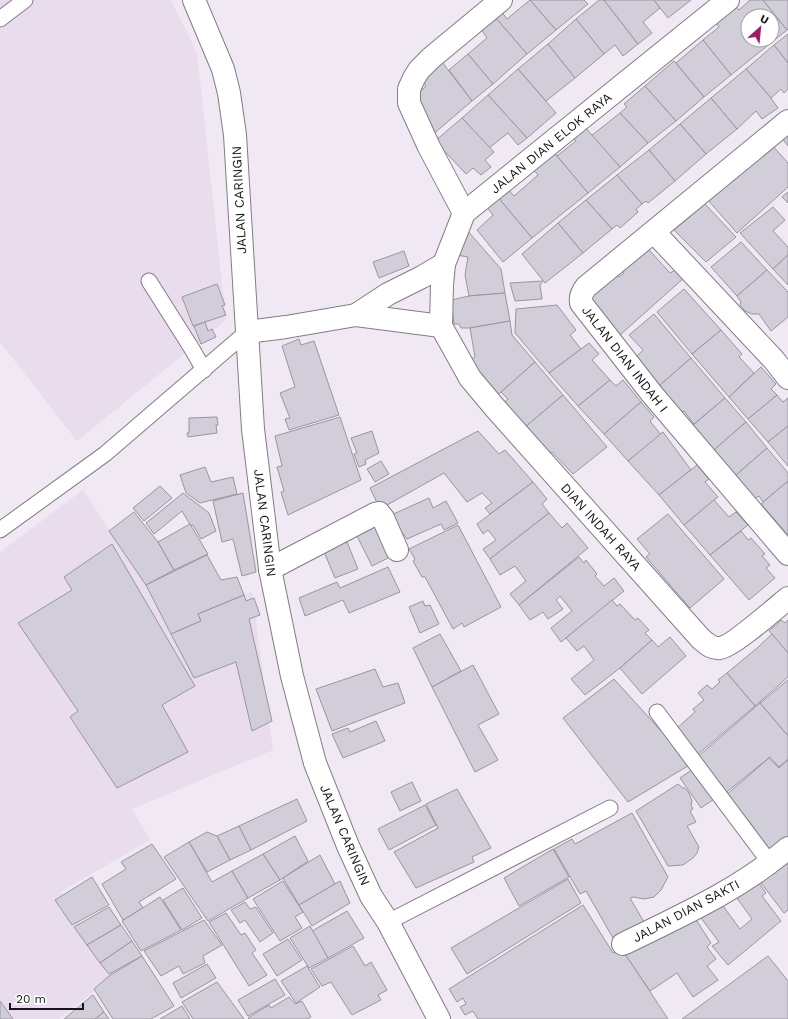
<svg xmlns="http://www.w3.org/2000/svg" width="788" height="1019" font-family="'Work Sans',sans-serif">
<rect width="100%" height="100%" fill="#f0e9f3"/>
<g fill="#e8dced">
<polygon points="0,0 171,0 197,53 226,320 77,441 0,342"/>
<polygon points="83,490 177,633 252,591 273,750 132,809 150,840 61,892 114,976 59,1019 0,1019 0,552"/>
</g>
<g fill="#d1ceda" stroke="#9995a0" fill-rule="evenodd">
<polygon points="530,0 584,0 588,4 556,30"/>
<polygon points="530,0 556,30 527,54 495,17 501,11 507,19"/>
<polygon points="599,0 604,0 638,44 623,56 615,45 604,54 576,19"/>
<polygon points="604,0 654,0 660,8 643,22 652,33 638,44"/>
<polygon points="654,0 691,0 668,18"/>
<path d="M750,0H763L787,30L731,75L703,40L719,27L712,17L731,2L739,10ZM748,16H772V40H748Z"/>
<polygon points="763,0 788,0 788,29 787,30"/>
<polygon points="495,17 527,54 493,84 468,54 487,38 481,29"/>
<polygon points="576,19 604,54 575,78 548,44"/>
<polygon points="788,34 788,63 774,45"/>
<polygon points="703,40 731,75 704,97 676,63"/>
<polygon points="548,44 575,78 546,101 518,69"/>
<polygon points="774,45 788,63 788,89 784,93 781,89 771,98 746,69"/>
<polygon points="468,54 493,84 472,101 449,70"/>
<polygon points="674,61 704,97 676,121 645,86"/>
<polygon points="442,62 472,101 431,136 413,99 426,86 419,77"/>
<polygon points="518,69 556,113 527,138 488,95"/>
<polygon points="746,69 771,98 778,108 762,119 756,111 737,129 711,98"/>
<polygon points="645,86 676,121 648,143 620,113 627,107 624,104"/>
<polygon points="488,95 527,138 518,145 508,133 489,148 462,118"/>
<polygon points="711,98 737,129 706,154 680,124"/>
<polygon points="620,113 648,143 620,167 591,136"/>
<polygon points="462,118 494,152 485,160 491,167 481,175 473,168 466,174 435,141"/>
<polygon points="680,124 706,154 675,181 649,150"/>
<polygon points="584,126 620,167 588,193 557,156 576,141 572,136"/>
<polygon points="788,131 788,146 781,137"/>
<polygon points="770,143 788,163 788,187 737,233 707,199"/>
<polygon points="552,150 588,193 532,238 497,196 507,188 514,196 538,175 532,168"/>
<polygon points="649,150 675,181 648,203 646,201 642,204 617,175"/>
<polygon points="617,175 642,204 636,209 638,212 620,228 617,225 612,229 586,200"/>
<polygon points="788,192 788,203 782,197"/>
<polygon points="497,196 532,238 503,262 477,230 493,215 485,205"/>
<polygon points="586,200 612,229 583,253 558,223"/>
<polygon points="705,204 736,237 706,262 674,230"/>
<polygon points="773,207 785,220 773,231 788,247 788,255 773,269 740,233"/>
<polygon points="558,223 583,253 545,283 522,254"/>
<polygon points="466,229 501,269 505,293 469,296 465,275 468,257 457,255"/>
<polygon points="741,242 767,270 737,296 711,267"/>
<polygon points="649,250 670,273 677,269 685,277 620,335 585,295 615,271 619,277 624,273 622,270"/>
<polygon points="404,251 409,266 379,278 373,262"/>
<polygon points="788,255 788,285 773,269"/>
<polygon points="767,270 788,292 788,317 771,331 759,314 752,314 745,311 740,305 741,302 737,296"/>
<polygon points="543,281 540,285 542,299 515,301 510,283"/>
<polygon points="217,284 225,305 222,306 226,315 193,326 182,297"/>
<polygon points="684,289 721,330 692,354 657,312"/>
<polygon points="505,293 510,321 470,328 461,328 459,324 454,324 451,300 469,296"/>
<polygon points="557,305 576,330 570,335 581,349 549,373 515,333 516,309"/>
<polygon points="654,314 691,358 652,392 635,358 643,350 629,335"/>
<polygon points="510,321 512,335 535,362 494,398 465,364 475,357 470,328"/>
<polygon points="205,322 208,331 212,329 216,337 201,344 194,326"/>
<polygon points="721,330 742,354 739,357 754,373 729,397 692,354"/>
<polygon points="299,339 301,345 314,341 339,415 289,430 285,419 290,418 280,393 295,387 282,346"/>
<polygon points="589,343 599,354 592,360 610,380 578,406 549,373"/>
<polygon points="691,358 725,398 694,424 684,411 681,413 652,392"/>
<polygon points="535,362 563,395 524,428 516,421 520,419 503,403 508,399 501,392"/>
<polygon points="761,367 776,384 771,389 777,395 748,419 729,397"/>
<polygon points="610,380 616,386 623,380 641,402 604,434 578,406"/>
<polygon points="563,395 607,447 573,474 552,452 549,453 524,428"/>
<polygon points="777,395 783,402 788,398 788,426 768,442 748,419"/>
<polygon points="725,398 746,422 714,450 692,426"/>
<polygon points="641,402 654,417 650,421 661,435 628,461 604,434"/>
<polygon points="217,417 218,425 216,425 217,433 188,437 187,433 189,433 189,418"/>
<polygon points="340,417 361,480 288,515 281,492 284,491 277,467 282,466 275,436"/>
<polygon points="746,422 767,448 736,475 735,474 728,479 707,456"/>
<polygon points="788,426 788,466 768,442"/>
<polygon points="372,431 379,453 365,460 366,464 359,467 354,454 357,453 351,438"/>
<polygon points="478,431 499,454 505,450 533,482 490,514 485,508 492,503 482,493 467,502 444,473 380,509 370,488"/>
<polygon points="663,432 691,470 659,495 628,461"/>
<polygon points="767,448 788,473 788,481 763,502 759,496 755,498 736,475"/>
<polygon points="381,461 389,474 375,482 367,469"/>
<polygon points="697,465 709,479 705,482 718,497 684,525 659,495"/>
<polygon points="205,467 211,482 233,477 237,494 200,503 186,493 180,475"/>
<polygon points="788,481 788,535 761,504"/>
<polygon points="533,482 547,499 542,504 549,513 490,559 483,549 496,540 488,530 483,534 477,524"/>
<polygon points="160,486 172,498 144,521 133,508"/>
<polygon points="183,493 209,513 216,531 201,539 193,525 191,526 182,511 154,534 146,523"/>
<polygon points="243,493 256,572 242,576 233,539 222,542 213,501"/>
<polygon points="429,498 433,508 446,501 458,523 444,530 441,524 407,539 401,531 397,533 389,516"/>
<polygon points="714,500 729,517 736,512 748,525 710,555 684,525"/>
<polygon points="134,512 158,542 174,570 146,585 109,531"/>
<polygon points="549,513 562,528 567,523 588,548 519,605 510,594 526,581 515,566 500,575 490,559"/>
<polygon points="668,514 724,579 690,608 646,557 650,554 637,539"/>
<polygon points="372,521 390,557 372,566 354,530"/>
<polygon points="190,524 208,554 174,570 158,542"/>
<polygon points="458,525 501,607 464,627 462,623 453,629 425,577 422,577 413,561 415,559 409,549"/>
<polygon points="741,531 748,540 751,538 765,554 762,556 770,565 766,568 775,578 749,600 710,555"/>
<polygon points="346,542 347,542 358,569 335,578 322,547"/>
<polygon points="112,544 195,686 162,705 188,752 117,788 70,717 78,711 18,623 72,590 64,577"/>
<polygon points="207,555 221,580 237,577 244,595 198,614 201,621 171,634 146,585"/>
<polygon points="579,557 584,563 586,560 597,574 595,576 604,586 614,578 624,591 561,642 551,628 572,611 560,596 556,600 563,609 548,619 543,612 530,620 519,605"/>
<polygon points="388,567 400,592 349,613 343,600 305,616 299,598 337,582 340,588"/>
<polygon points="244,595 246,601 254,598 260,615 249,619 272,721 252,731 236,662 194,678 171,634 201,621 198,614"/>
<polygon points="612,600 617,606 620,604 635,620 638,618 649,630 645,633 652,640 620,668 585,695 571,679 594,660 584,646 577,651 566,638"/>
<polygon points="423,601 425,606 430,605 439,624 420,633 409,607"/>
<polygon points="781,620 785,623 788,620 788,653 769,631"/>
<polygon points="440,634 461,671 432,687 413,648"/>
<polygon points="772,634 788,653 788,677 755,706 727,673 757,648"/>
<polygon points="670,637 686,656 642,694 620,668 652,640 658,647"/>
<polygon points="473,665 499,714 478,725 498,760 475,772 432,687"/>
<polygon points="375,669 383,687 398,683 405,703 332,731 316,689"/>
<polygon points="727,673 755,706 698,754 676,729 695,712 693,709 704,700 698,693 707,685 712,689 720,682 718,680"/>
<polygon points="614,679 691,764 628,802 563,718"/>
<polygon points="788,680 788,736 760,703"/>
<polygon points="760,703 788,736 788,759 779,767 770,757 723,795 694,760"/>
<polygon points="376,721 385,741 343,758 332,734 348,728 350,732"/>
<polygon points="769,758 779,768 788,760 788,845 776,856 724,797"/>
<polygon points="696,767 717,797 701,808 680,778"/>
<polygon points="412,782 421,801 400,811 391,792"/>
<polygon points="678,784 683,788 685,788 689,793 692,801 691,805 693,809 690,811 696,822 687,826 699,847 697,853 693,858 683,865 668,866 636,811"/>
<polygon points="457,789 491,848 472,857 474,862 416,888 394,852 438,828 426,804"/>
<polygon points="297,799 307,821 251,850 239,826"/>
<polygon points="425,805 436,825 389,850 378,829"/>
<polygon points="632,813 668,877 661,890 654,897 644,899 634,897 630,898 644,922 613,938 586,891 580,894 554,849 572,839 575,844"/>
<polygon points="239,826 251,850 230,860 217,836"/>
<polygon points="207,832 217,836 230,860 207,872 189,842"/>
<polygon points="295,836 308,861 280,880 263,854"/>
<polygon points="189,842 212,882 232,871 248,898 208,921 164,857"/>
<polygon points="152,844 176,879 139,902 143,908 123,920 102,884 126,869 121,862"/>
<polygon points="553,849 569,877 519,906 504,878"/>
<polygon points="263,854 280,880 248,898 232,871"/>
<polygon points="788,854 788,910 784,913 758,879"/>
<polygon points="320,855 335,884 299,905 283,878"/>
<polygon points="92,877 109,905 72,925 55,900"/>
<polygon points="568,879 581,903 467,974 451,948"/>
<polygon points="756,879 766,893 762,896 781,921 728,965 712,946 719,942 698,914 718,899 740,929 752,919 732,891"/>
<polygon points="283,881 303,912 295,917 302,928 280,941 253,899"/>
<polygon points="340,881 350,903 312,926 299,905"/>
<polygon points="183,888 202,918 182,930 163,900"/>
<polygon points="160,897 181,930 141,951 122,921"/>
<polygon points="245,902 250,909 256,907 273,933 260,942 245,920 240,923 231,910"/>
<polygon points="583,905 613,953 621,948 622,949 668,1019 478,1019 473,1011 465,1015 460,1007 466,1004 463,998 457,1002 449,989"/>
<polygon points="109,907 121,925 87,945 74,927"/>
<polygon points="347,911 364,938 328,958 312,931"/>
<polygon points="691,912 711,943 707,947 716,959 707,966 718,980 693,997 677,973 650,991 625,954"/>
<polygon points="226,913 241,935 245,933 256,950 252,953 267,975 249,986 209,922"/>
<polygon points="204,920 222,945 203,956 205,963 183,974 179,966 161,976 144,951"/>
<polygon points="121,925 132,941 100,963 87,945"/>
<polygon points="310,926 328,958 309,968 290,938"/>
<polygon points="288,939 302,960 277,976 263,954"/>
<polygon points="132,941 142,956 109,974 100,963"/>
<polygon points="353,946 365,966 371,962 387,990 378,995 381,1000 352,1015 331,982 322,986 311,969"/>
<polygon points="142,956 174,1006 151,1019 113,1019 94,989 109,976"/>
<polygon points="768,956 788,981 788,1019 682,1019"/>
<polygon points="207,964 216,978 181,998 173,983"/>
<polygon points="307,966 320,987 296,1003 281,981"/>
<polygon points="275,979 285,995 248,1016 238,1000"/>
<polygon points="217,982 244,1019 193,1019 182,1002"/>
<polygon points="93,995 104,1012 95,1019 64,1019"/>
<polygon points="289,997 295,1004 302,1001 311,1017 307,1019 249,1019 248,1018 269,1005 271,1008"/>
<polygon points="0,1001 13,1019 0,1019"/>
<polygon points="182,1006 190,1019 160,1019"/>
<polygon points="104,1012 109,1019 95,1019"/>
</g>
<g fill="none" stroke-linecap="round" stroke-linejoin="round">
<g stroke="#837c85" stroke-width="17">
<g id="lane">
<polyline points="0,19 25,0"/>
<polyline points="149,281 192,349 204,370"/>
<polyline points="0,530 105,454 247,332"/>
<polyline points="657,712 770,863"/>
<polyline points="388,922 610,808"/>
</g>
</g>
<g stroke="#837c85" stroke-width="24">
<g id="street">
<path d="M728,0L464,213L444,264L442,285L441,326L455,351L470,378L496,409L701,639C707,644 712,649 720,648C732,647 777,607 788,598"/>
<path d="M788,121L586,287C582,292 580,297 581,303L652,394L788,554"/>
<polyline points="464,213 429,147 409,103 409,89 414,78 419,70 431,58 501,0"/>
<polyline points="654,232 774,360 788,378"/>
<polyline points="356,315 388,294 422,277 444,264"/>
<polyline points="247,332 286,327 356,315 441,326"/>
<polyline points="270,569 375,514 379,513 383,518 397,550"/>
<path d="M623,944C680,916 739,890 788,848"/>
</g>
</g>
<g stroke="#837c85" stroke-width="24">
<polyline id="secondary" points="194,0 223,69 229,93 235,135 253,429 270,569 292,676 315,763 348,846 371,896 388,922 439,1019"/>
</g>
<use href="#lane" stroke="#fff" stroke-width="15"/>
<use href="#street" stroke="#fff" stroke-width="22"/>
<use href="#secondary" stroke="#fff" stroke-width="22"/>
</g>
<g text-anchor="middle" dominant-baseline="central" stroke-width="3" stroke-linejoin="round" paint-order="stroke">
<g font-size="13" fill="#171518" stroke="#fff">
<text transform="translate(551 143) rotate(-39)">JALAN DIAN ELOK RAYA</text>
<text transform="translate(239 200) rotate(-93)">JALAN CARINGIN</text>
<text transform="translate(625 359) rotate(52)">JALAN DIAN INDAH I</text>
<text transform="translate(265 523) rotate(83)">JALAN CARINGIN</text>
<text transform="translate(601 527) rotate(48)">DIAN INDAH RAYA</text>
<text transform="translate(345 835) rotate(67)">JALAN CARINGIN</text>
<text transform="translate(686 911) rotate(-28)">JALAN DIAN SAKTI</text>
</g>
</g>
<g transform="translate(760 28) rotate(27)"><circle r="19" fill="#ffffff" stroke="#a2a1a3"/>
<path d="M0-3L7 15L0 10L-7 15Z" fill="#a21b67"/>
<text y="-6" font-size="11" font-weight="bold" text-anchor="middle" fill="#171518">U</text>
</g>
<path d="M10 1003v6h73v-6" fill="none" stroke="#171518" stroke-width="2"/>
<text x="16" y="1003" font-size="12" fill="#171518" stroke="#ffffff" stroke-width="3" paint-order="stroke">20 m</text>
</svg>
